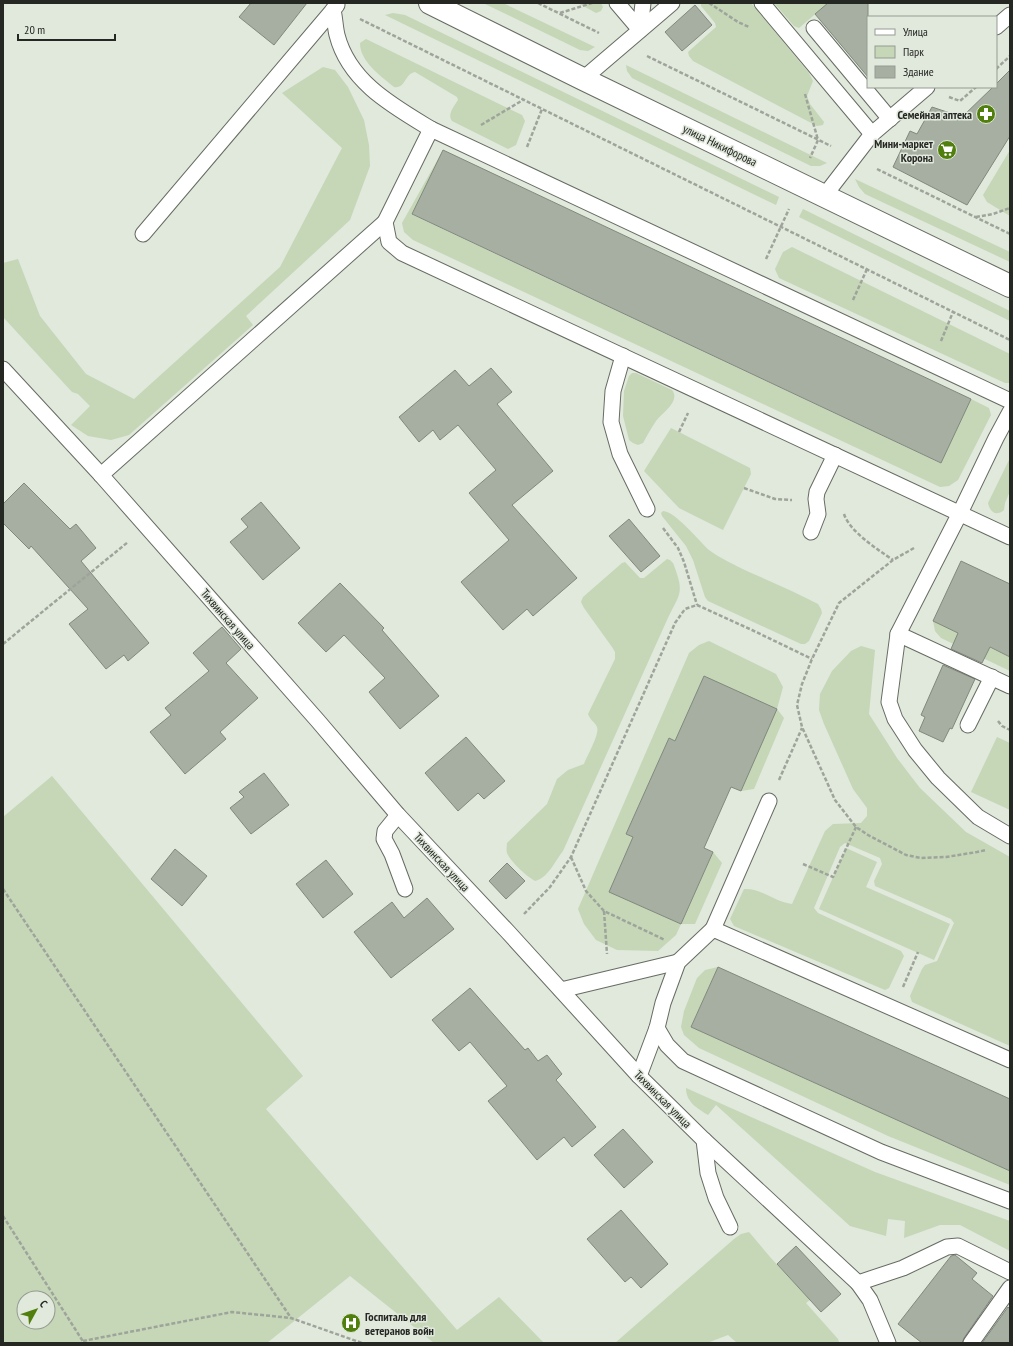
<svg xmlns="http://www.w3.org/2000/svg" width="1013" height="1346" font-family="'PT Sans Narrow',sans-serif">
<rect width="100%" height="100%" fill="#e1e8dc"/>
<g fill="#c5d7b7" fill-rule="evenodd">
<polygon points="483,3 503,3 595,47 588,51 580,50"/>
<polygon points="578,3 601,3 603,7 601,11 596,13"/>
<polygon points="701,3 751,3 809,73 813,81 807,96 810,104 824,122 823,125 817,126 693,61 689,56 688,52 716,27 715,23 701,6"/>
<polygon points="774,3 828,3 799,28 794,26"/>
<polygon points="393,13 405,15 779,197 776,205 385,15"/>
<path d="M366,39L522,115L525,121L516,145L508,149L452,121C447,115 454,106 458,100L457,97L415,72C404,74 406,89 394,87C381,76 360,62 360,43Z"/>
<polygon points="626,65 827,163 820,166 811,166 632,78 627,71"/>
<polygon points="323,67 335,70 348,87 364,120 369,145 370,166 350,220 246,316 253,325 129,435 111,440 88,436 71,425 90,406 78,394 72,392 3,317 3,263 18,259 40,316 86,374 134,399 280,267 342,148 282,93"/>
<polygon points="443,150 413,215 940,463 971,399 989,408 991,415 958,480 949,486 940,487 413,240 404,232 402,223"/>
<polygon points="1010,150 1010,216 987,202 983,195"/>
<polygon points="855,179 1010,252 1010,262 865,194 859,187"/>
<polygon points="803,209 1010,311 1010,321 799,217"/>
<polygon points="792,247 1010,354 1010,383 1005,383 779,278 775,269 783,252"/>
<path d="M632,373H636L672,390C681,401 662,413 656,421C651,428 647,436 643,443L638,445L633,443L629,440L623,416L624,391L629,376Z"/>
<polygon points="671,428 750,468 751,474 723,530 679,508 644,471"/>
<path d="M1010,458V491L1005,503L1004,510C996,517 990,512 988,503Z"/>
<path d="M663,511C676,512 698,540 709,550C721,559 735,565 749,572C772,582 795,592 818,604L821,609L822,613L809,641L805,644H801L708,601L705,597L693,560L686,546L662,516L661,513Z"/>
<path d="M667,559L670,560L673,563C685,594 680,592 667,620L563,851C555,861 548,878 535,881C527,877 510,861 507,853C506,849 507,846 507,843L547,804L557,779L568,770L584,764C587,756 600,734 597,727C595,722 590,720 588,714L615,659V652L612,647L584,608L581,602L583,597L622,563L625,562L640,578H644Z"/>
<polygon points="933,621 1010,657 1010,671 941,638 935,631"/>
<polygon points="709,641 776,674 783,687 777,709 784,718 754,789 741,791 675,741 669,738 626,834 633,837 609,892 681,924 713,852 722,863 695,924 681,924 676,935 658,951 617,950 596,940 584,924 578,909 689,653 699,645"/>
<path d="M861,646L875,650L869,714L897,758L920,788L966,832L1010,857V1046L912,1002L910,996L922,969L925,965L937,961L954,923L951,919L875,886L874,881L882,864L880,858L845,843L840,847L814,908L818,913L901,951L904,956L889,988L885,990L734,926L730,919L744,889C761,888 775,902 792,904L825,831L833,824L861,823L867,816V808L853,789L824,724L819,710L820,694L832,671L851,651Z"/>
<polygon points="997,737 1010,743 1010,810 971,792"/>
<path d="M52,776L303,1076L266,1109L457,1330L499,1297L544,1343H434L350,1276L267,1343H3V817ZM24,1298H48V1322H24Z"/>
<polygon points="846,848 877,862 866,887 950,924 934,960 819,909"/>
<polygon points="718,967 691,1027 1010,1171 1010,1185 888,1136 699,1048 684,1035 681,1027 684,1011 697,978 705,970"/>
<path d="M686,1088L875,1172L1010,1221V1251L960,1225H940L904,1238L905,1221L888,1219L886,1236L850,1226L716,1105L708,1115C697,1108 686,1102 686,1088Z"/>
<polygon points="749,1232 770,1257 810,1300 806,1303 838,1339 839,1342 737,1343 728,1335 707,1343 615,1343 734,1239 741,1234"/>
</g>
<g fill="#a7aea2" stroke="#82887d">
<polygon points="251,3 307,3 274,45 239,17"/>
<polygon points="828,3 868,3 868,77 815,14"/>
<polygon points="695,5 712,25 682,51 665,32"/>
<polygon points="1010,70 1010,136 967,205 893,167 910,131 917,134 932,107 962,117 993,87 996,87 996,84"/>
<polygon points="443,150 971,399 941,463 412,214"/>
<polygon points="491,368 512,392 497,404 553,471 512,505 577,578 533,616 527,609 503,630 461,582 509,540 469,493 496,470 458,425 440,440 433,430 419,442 399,417 455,370 469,386"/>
<polygon points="24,483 70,529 76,524 96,548 81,561 149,643 128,661 124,655 106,669 69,624 88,609 31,546 29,549 3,523 3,504"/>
<polygon points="261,502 300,548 263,580 230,542 248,527 241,519"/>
<polygon points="629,519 660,556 641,572 609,536"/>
<polygon points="961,561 1010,584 1010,657 990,647 982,663 951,649 958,633 933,621"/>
<polygon points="340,583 384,628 382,630 439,696 400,729 369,692 385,678 344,635 326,652 298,623"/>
<polygon points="222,627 241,649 226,663 258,698 220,732 226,739 185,774 150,732 171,715 165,708 209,671 193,653"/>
<polygon points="943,665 975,679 952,729 950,728 943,742 919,731 925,717 921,715"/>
<polygon points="704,676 777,709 741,791 731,787 704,848 713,852 681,924 609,892 633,837 626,834 669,738 675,741"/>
<polygon points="466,737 505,781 484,799 478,793 458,811 425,773"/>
<polygon points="264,773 289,805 251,834 230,808 244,797 239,792"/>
<polygon points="175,849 207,876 182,906 151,879"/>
<polygon points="326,860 353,894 323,918 296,884"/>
<polygon points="507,863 525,881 506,899 489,881"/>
<polygon points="427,898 454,929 391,978 354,932 392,902 404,918"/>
<polygon points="718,967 1010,1099 1010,1171 691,1027"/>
<polygon points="470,988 525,1050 528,1048 538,1061 547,1055 562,1074 556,1080 596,1127 572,1147 564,1137 537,1160 488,1101 507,1086 470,1042 459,1051 432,1020"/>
<polygon points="623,1129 653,1162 624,1188 594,1155"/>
<polygon points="621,1210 668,1264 641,1288 631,1277 625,1282 587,1239"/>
<polygon points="796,1246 841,1294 821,1312 777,1264"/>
<polygon points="955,1255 977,1273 972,1279 993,1296 964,1338 962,1343 922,1343 898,1324 951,1256"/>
<polygon points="1008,1307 1010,1309 1010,1343 982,1343"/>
</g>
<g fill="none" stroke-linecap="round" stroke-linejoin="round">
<g stroke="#666c61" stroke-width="17">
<g id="service">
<polyline points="617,3 640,30 643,3"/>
<polyline points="762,3 872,134"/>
<path d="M337,5L333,10C335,18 335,27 337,35C349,82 393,106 431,129"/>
<polyline points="996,27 1010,15"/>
<polyline points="814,28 890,119"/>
<polyline points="583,79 672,3"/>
<polyline points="825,195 872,134 927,87"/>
<polyline points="143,234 333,10"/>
<polyline points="623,356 613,391 611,422 620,454 647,509"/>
<polyline points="3,369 101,475 318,721 398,815 508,932 639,1076 704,1140 858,1283 870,1300 888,1343"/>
<polyline points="1010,401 431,129 385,222 389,242 402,253 1010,537"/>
<polyline points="1010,412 996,438 960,513 898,634 889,702 895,719 915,750 938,778 978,817 1010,836"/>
<polyline points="101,475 385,222"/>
<polyline points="811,532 818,514 816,499 817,492 835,455"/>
<polyline points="898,634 1010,686"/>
<polyline points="968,725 992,677"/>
<polyline points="398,815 385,831 384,839 392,854 405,889"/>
<polyline points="713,929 769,801"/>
<polyline points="561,990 678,962"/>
<polyline points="1010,1060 713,929 678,962 663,1003 657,1028 667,1045 683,1061 881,1152 1010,1201"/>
<polyline points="639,1076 657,1028"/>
<polyline points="704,1140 708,1173 716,1198 730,1227"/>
<polyline points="858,1283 903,1268 947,1247 958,1246 1010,1272"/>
<polyline points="971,1343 1010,1288"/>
</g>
</g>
<g stroke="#666c61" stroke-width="24">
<polyline id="secondary" points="430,3 583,79 1010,286"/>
</g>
<g stroke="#9fa49b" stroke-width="2.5" stroke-dasharray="4 2" stroke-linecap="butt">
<polyline points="538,3 599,33"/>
<polyline points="709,3 738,22 749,27"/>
<polyline points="560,13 592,3"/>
<polyline points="360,19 1010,340"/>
<polyline points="647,56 831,146"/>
<polyline points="996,69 1010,56"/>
<polyline points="805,94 818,140 810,158"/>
<polyline points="949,97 960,101 976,87"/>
<polyline points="481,125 523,100"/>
<polyline points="527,147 542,109"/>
<polyline points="877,169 1010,234"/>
<polyline points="976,217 993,214 1010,208"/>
<polyline points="766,259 789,209"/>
<polyline points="853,300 867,269"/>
<polyline points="941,341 953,312"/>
<polyline points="679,432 688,413"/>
<polyline points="744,488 775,499 792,500"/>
<path d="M844,514C850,532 877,549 893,560"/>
<polyline points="663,528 678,548 684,562 697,605"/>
<polyline points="914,548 893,560 839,603 812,659 802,684 797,705 802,727 835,800 856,827 868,835 906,855 921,858 946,857 977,852 986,850"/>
<polyline points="3,644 128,542"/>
<polyline points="998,721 1002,726 1010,730"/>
<polyline points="779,780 802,728"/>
<polyline points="571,857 586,891 604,911 665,940"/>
<polyline points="803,864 833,877 856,827"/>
<polyline points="3,889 291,1318"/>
<polyline points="604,911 607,954"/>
<polyline points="524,914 550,887 571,857 675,623 685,609 697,605 752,630 812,659"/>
<polyline points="903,987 918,952"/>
<polyline points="3,1216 84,1343"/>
<polyline points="83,1341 232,1312 291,1318 362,1343"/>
</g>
<use href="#service" stroke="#fff" stroke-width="15"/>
<use href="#secondary" stroke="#fff" stroke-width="22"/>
</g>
<defs>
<g id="pharmacy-disc" transform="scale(1)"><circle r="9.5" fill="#507f0d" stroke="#e1e8dc"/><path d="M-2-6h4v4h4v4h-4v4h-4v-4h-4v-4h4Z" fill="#fff"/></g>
<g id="supermarket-disc" transform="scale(1)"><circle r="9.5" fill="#507f0d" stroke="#e1e8dc"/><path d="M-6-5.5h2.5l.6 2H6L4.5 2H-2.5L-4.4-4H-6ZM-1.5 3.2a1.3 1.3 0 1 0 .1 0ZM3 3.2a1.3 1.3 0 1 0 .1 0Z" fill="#fff"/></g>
<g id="hospital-disc" transform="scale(1)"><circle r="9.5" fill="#507f0d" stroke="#e1e8dc"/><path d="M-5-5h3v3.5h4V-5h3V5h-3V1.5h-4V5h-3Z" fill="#fff"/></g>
</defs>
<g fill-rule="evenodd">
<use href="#pharmacy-disc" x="986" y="114"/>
<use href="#supermarket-disc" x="947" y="150"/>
<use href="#hospital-disc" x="351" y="1323"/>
</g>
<g text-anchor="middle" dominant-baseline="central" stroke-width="3" stroke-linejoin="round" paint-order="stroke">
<g font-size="12" font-weight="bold" fill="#252723" stroke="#e1e8dc" text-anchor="end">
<text x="972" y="114">Семейная аптека</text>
<text x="933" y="143">Мини-маркет<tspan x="933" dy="14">Корона</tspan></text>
<text x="365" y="1316" text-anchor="start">Госпиталь для<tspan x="365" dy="14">ветеранов войн</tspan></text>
</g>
<g font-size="12" fill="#252723" stroke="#e1e8dc">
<text transform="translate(720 145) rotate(26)">улица Никифорова</text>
<text transform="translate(228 619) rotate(49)">Тихвинская улица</text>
<text transform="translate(442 862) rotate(47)">Тихвинская улица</text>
<text transform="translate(663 1099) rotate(45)">Тихвинская улица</text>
</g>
</g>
<rect width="1013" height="1346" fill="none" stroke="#252723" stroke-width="8"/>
<rect x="867" y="16" width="130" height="72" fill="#e1e8dc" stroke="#969b92"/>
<rect x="875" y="29" width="20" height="6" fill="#ffffff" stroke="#969b92"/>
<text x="903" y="36" font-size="12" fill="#252723">Улица</text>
<rect x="875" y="46" width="20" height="12" fill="#c5d7b7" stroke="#969b92"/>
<text x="903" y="56" font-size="12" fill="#252723">Парк</text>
<rect x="875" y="66" width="20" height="12" fill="#a7aea2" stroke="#969b92"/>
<text x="903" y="76" font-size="12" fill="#252723">Здание</text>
<g transform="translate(36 1310) rotate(50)"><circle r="19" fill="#e1e8dc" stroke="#969b92"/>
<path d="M0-3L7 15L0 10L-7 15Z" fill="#507f0d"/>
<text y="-6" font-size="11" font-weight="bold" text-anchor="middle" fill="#252723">С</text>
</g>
<path d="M18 34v6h97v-6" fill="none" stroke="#252723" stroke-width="2"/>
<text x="24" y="34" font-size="12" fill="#252723" stroke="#e1e8dc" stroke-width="3" paint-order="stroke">20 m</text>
</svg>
